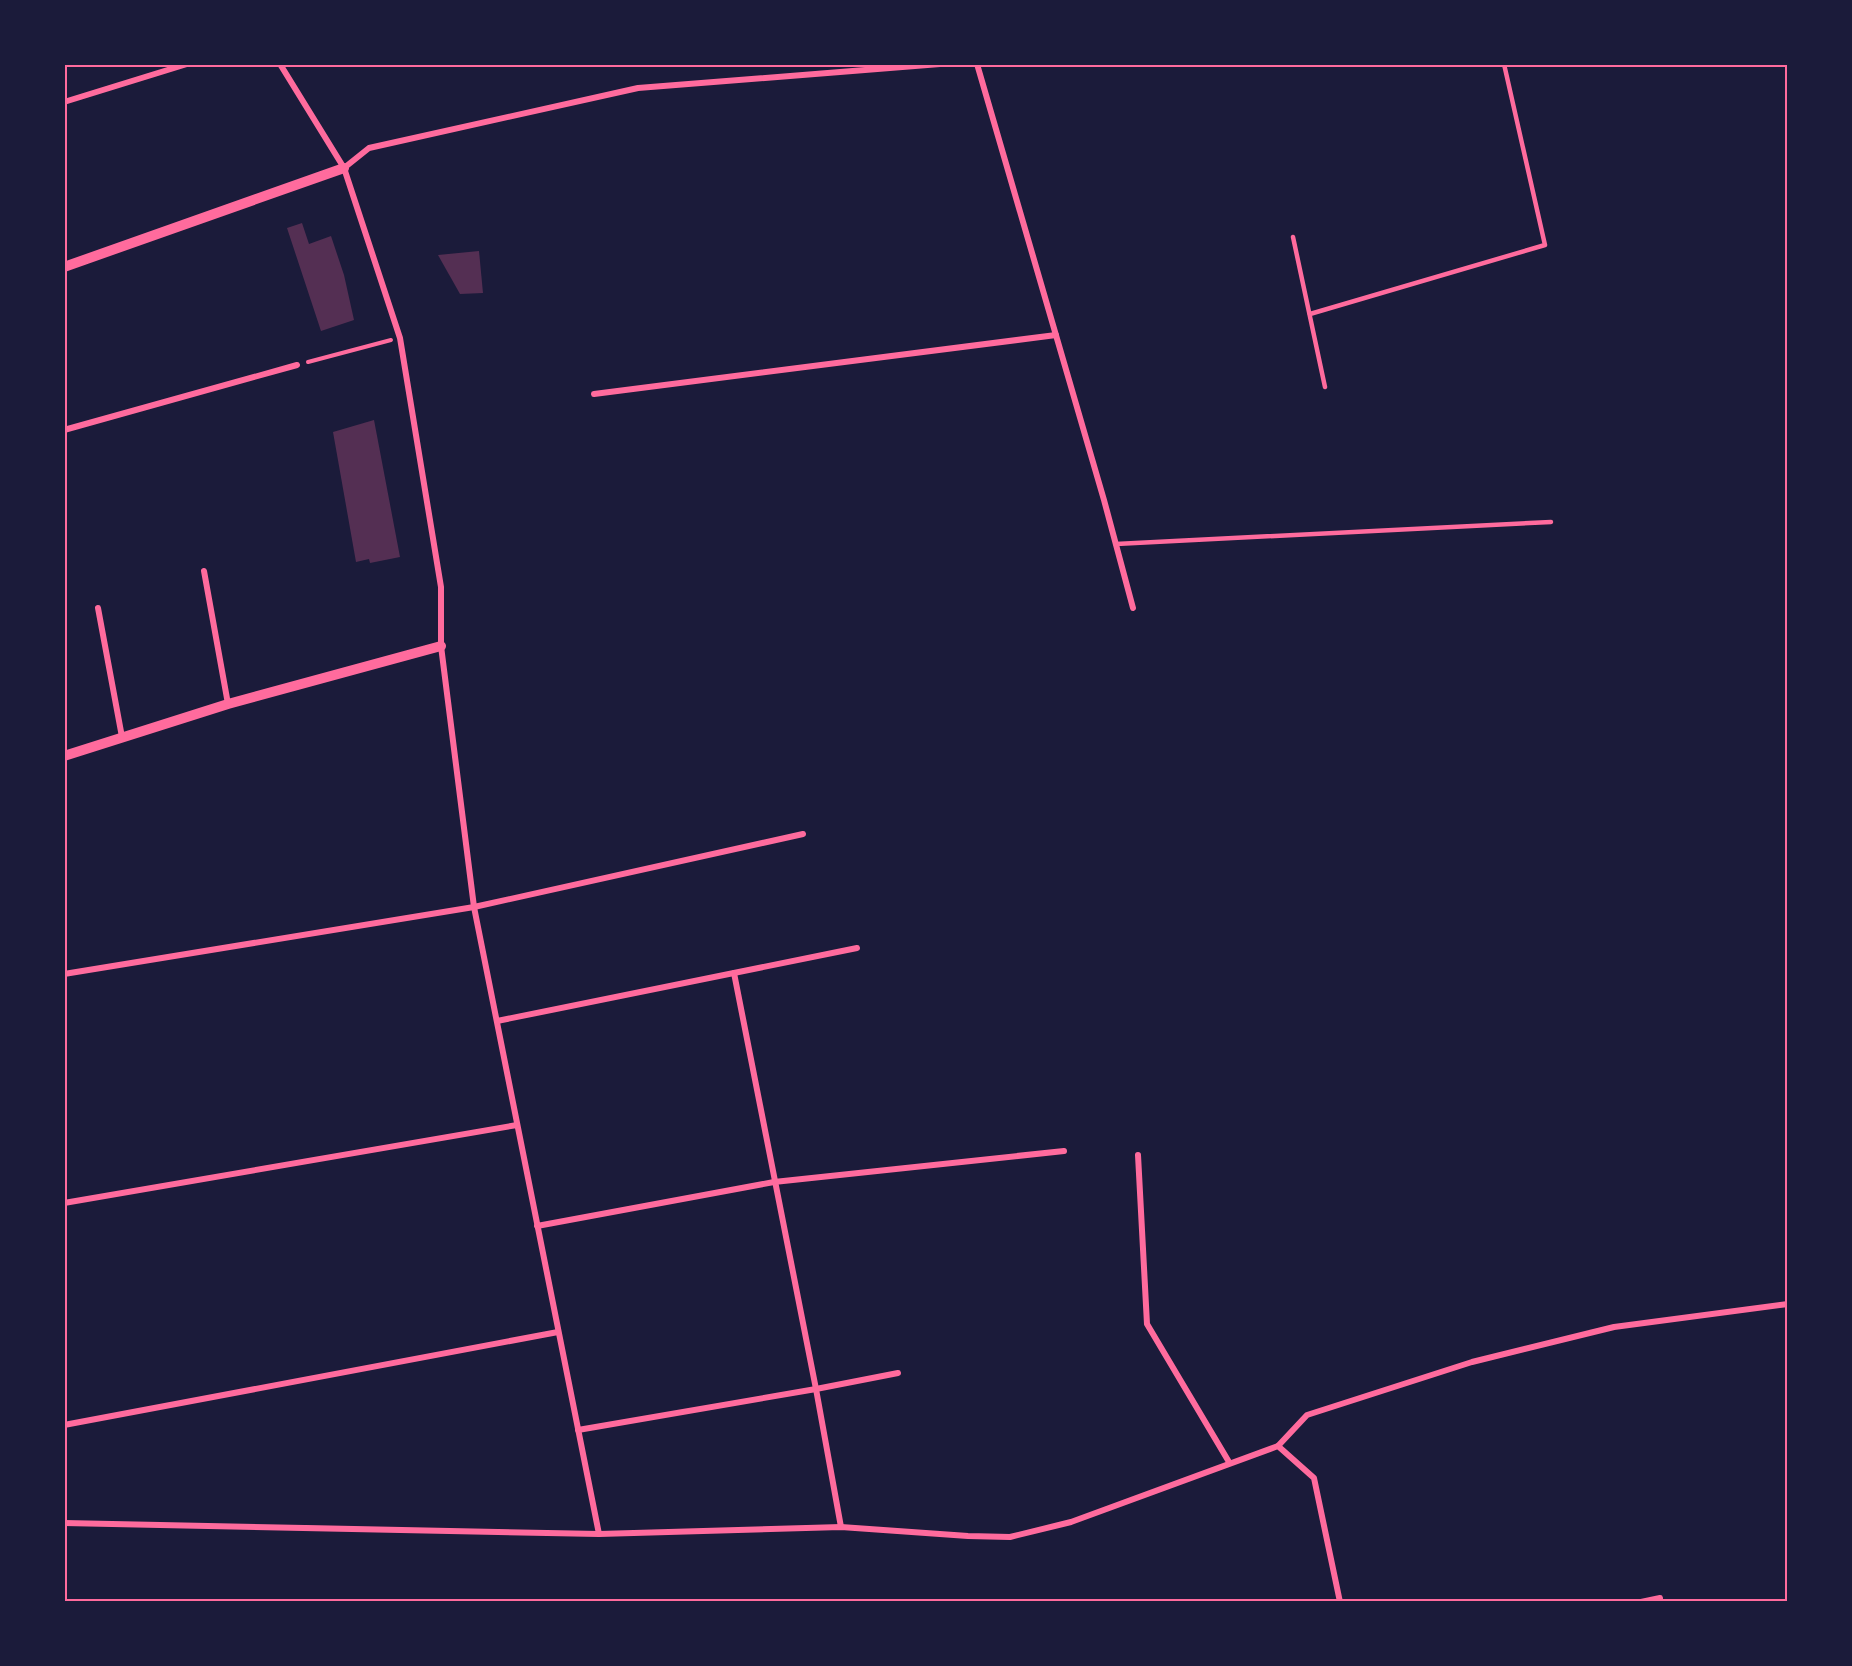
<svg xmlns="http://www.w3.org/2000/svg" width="1852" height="1666" font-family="'PT Sans Narrow',sans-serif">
<rect width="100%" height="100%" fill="#1b1b3a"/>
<g fill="#542f53">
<polygon points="302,223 309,244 331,236 344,275 354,320 321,331 287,228"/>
<polygon points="479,251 483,293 460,294 438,255"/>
<polygon points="374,420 400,557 370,563 369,559 356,562 333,432"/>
</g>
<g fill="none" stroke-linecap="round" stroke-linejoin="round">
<polyline stroke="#ff6b9d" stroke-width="4" points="308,362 391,340"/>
<g stroke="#ff6b9d" stroke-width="4.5">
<polyline points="1293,237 1325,387"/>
<polyline points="1310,314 1545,245 1504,64"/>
<polyline points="1116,544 1551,522"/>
</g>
<g stroke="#ff6b9d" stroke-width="6">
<polyline points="280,64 344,168 400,338 441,587 441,646 474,907 599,1534"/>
<polyline points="977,64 1104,500 1133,608"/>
<polyline points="64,102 187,64"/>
<polyline points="344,168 369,148 638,88 940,64"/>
<polyline points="594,394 1056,335"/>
<polyline points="64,430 297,365"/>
<polyline points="204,571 228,704"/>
<polyline points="98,608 122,737"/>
<polyline points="734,973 816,1389 841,1527"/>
<polyline points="64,974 474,907 803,834"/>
<polyline points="497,1021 857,948"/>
<polyline points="1138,1155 1147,1324 1229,1462"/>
<polyline points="64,1203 517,1125"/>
<polyline points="537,1226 774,1182 1064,1151"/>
<polyline points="64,1425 558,1332"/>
<polyline points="578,1430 816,1389 898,1373"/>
<polyline points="1278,1446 1307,1415 1472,1362 1614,1327 1788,1304"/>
<polyline points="64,1523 599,1534 841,1527 968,1536 1010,1537 1071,1522 1278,1446 1314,1478 1340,1602"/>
<polyline points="1641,1602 1660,1598"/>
</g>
<g stroke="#ff6b9d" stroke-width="10">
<polyline points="64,267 344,168"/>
<polyline points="64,756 228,704 441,646"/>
</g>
</g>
<rect width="1852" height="1666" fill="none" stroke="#1b1b3a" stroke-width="132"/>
<rect x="66" y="66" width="1720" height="1534" fill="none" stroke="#ff6b9d" stroke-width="2"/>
</svg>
